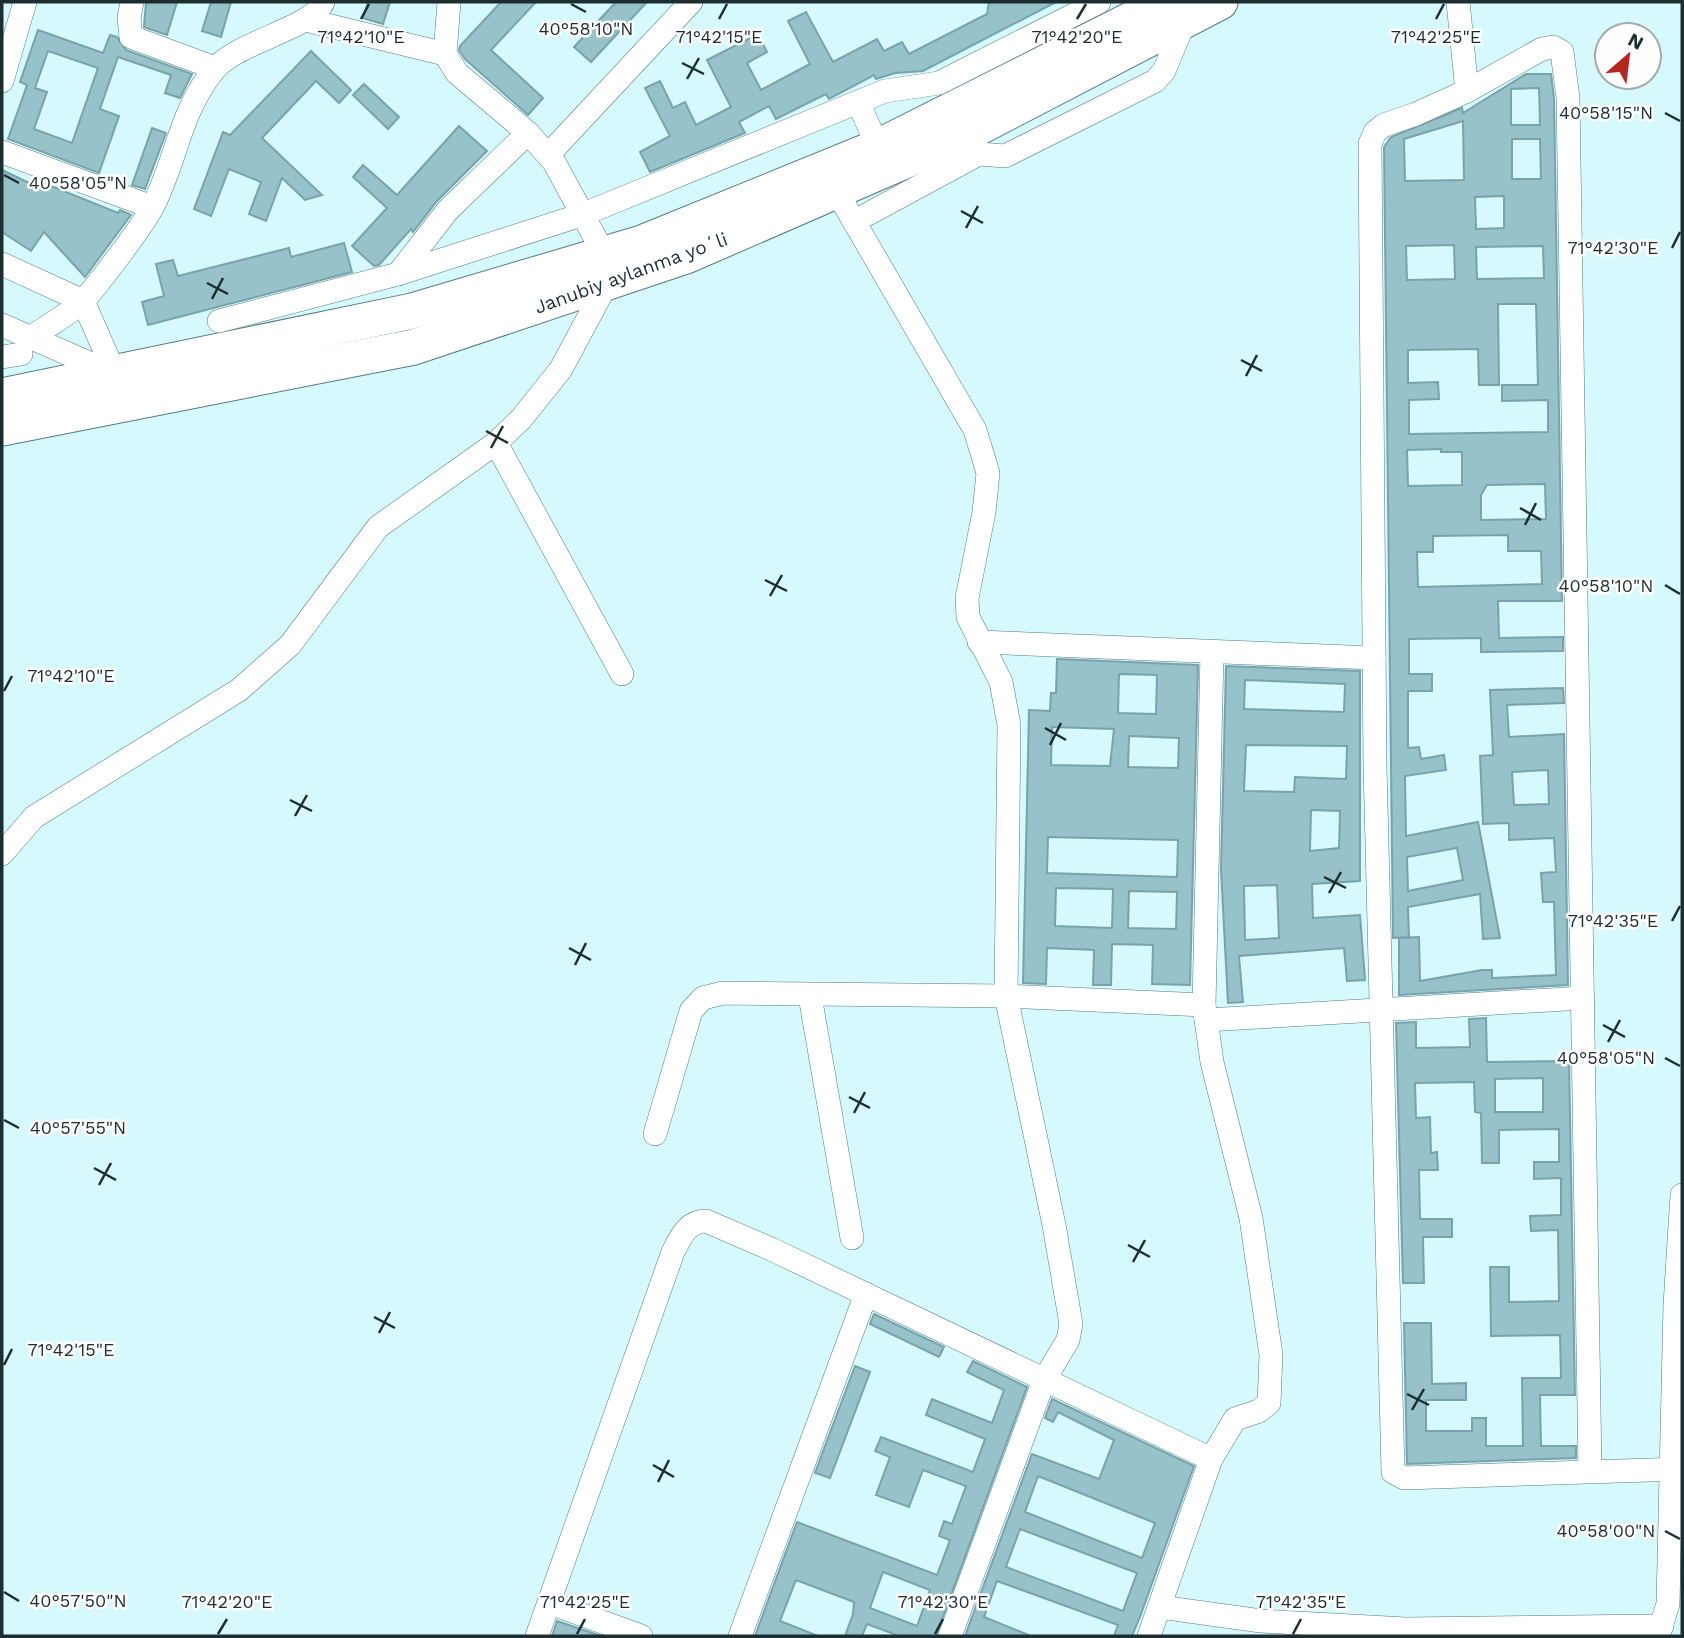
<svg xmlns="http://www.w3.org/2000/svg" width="1684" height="1638" font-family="'Work Sans',sans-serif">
<rect width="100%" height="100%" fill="#d6f9fe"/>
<g fill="#97c2c9" stroke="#79a3aa" stroke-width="2" fill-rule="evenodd">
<polygon points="146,2 177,2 167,35 144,27"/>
<polygon points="211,2 231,2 221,37 202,31"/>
<polygon points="368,2 390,2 383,24 363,18"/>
<polygon points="501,2 536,2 491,50 543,98 528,115 465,59 459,50 460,46"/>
<polygon points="616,2 647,2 591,62 574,47"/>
<polygon points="989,2 1056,2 923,71 895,73 876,79 874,75 829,99 826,94 776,119 769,106 739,122 745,133 650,172 640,152 670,136 645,88 660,81 673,108 685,102 696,125 731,107 707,60 758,34 767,52 747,63 761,90 810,64 788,21 806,12 833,62 877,39 884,51 902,42 909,54 987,14"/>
<path d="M38,30L103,53L110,35L117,37L126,50L192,74L180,98L165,93L171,75L118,57L100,109L119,116L99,173L8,139L27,85L20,82ZM48,51L98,68L72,143L34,129L47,92L35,88Z"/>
<polygon points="311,51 351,90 339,103 316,81 262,138 322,195 305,200 282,178 266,221 249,214 261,182 229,169 211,216 194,209 223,132 230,135"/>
<path d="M1526,74H1551L1554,99L1562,601H1498L1499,638L1563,637V651L1481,652V638L1409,639V674H1432V691H1408V748L1419,747L1421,759L1444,755L1446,770L1405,776L1406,836L1478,822L1500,938L1483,939L1480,894L1408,907L1409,937L1393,938L1384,147L1391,137L1462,108L1463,113ZM1539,88L1540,125H1511V89ZM1463,121L1464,180L1405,181L1404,139ZM1512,139H1540L1541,179H1512ZM1504,196V228L1476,229L1475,197ZM1454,245L1455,279L1407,280L1406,246ZM1543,246L1544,278L1477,279L1476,247ZM1498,304H1536L1538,385H1502V401L1548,400V432L1409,434V400L1439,399L1438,382L1408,383V350L1478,349L1479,385H1499ZM1441,449V452H1462V485L1408,486L1407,450ZM1545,484L1546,519L1481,520V495L1487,485ZM1508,535V551H1541L1542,584L1418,587L1417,552H1433V536ZM1457,848L1463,880L1408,891L1407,857Z"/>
<polygon points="364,84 399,117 388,129 353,95"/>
<polygon points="459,126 487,151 437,201 413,232 411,229 379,265 374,266 352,246 387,208 353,177 363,165 397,195"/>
<polygon points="152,128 166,133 145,189 132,185"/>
<polygon points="2,170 42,189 44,183 118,213 120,210 131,215 85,277 44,232 31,251 2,232"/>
<polygon points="344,243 352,272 148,325 142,302 164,296 156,264 173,260 178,276 289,248 291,257"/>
<path d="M1057,659L1198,665L1190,985L1152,984L1153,945L1112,944L1111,985H1093L1094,950L1047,948L1046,984L1023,983L1029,710L1050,711L1051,693H1056ZM1119,674L1157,675L1156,714L1118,713ZM1052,727L1114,729L1110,766L1051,765ZM1129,736L1179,738L1178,768L1128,767ZM1048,837L1178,840L1177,877L1047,873ZM1056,888L1113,889L1112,928L1055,926ZM1129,891L1177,892L1176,929L1128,928Z"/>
<path d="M1226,666L1360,671V881L1312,884L1313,918L1360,915L1365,980L1347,981L1344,948L1239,956L1243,1002L1228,1003L1221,870ZM1245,680L1345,684L1344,712L1244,709ZM1246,745L1347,746L1346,779L1295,777L1294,792L1244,791ZM1311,810L1340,811L1339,848L1310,851ZM1277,885L1279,938L1245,940L1244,886Z"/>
<path d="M1563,688L1564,703L1507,705L1509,737L1564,734L1568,985L1399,995V938L1419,937L1420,981L1482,970H1492V978L1556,975L1554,902H1543L1541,873L1556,872L1554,838L1509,840V823L1483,824L1480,756L1493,755L1490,690ZM1548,770L1549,804L1514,805L1512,772Z"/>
<path d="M1486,1018L1487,1062L1569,1061L1575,1395H1540L1541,1446H1576V1458L1407,1464L1404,1323H1431L1432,1384L1466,1383V1400H1426V1431H1472V1418H1486V1446H1523L1522,1378H1561L1560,1335L1491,1336L1490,1267H1509V1302L1559,1301L1558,1230L1531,1231L1530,1216L1561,1215V1178L1534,1179V1162H1559V1129L1499,1130V1163H1482L1481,1113L1475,1112L1474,1082L1415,1083L1416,1118L1430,1117L1431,1153L1437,1152L1438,1170H1419L1420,1219H1452V1237H1423L1424,1283H1403L1396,1023L1416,1022V1048L1470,1047L1469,1019ZM1543,1078V1112H1495V1079Z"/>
<polygon points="874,1314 944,1347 939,1357 870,1324"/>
<path d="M973,1361L1027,1387L936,1636H899L867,1624L862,1636H845L853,1614L854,1602L796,1580L780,1621L818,1636H755L797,1522L937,1575L950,1540L939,1536L944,1521L952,1524L966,1486L923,1470L909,1507L876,1495L890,1457L875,1451L881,1437L973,1472L985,1439L926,1415L932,1399L992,1423L1004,1390L967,1372ZM883,1572L930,1590L917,1626L870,1608Z"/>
<polygon points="855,1366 870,1372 830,1478 815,1473"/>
<path d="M1052,1399L1194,1466L1140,1617L1132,1636H1114L1118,1625L997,1581L984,1617L1031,1636H965L1032,1454L1099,1479L1114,1440L1058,1412L1053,1422L1045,1418ZM1038,1476L1155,1523L1142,1558L1025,1512ZM1020,1529L1137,1573L1123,1611L1006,1567Z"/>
<polygon points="557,1621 601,1636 552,1636"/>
</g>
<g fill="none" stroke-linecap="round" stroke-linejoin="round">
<g stroke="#527b81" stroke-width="24">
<g id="minor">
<polyline points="132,2 129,18 131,37 215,68"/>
<polyline points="449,2 445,54 457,73 528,133 554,162 604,254"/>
<polyline points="1458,2 1467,91 1416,114 1384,125 1375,132 1370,144 1375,766 1393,1472 1404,1478 1682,1469"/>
<polyline points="306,20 445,54"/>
<polyline points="2,81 25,2"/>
<polyline points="1467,91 1542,49 1553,47 1562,52 1568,98 1590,1471"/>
<polyline points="858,102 878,147"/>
<polyline points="962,136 979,154 1005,156 1155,81 1164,71 1185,20"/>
<polyline points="2,152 152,207"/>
<polyline points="548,155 691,2"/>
<polyline points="837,192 975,430 988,473 984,512 967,598 968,617 1001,682 1009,725 1006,996 1054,1225 1071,1324 1068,1340 1044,1380 950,1636"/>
<polyline points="855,221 979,154"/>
<polyline points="2,264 83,301 115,374"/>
<polyline points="398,274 448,210 528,133"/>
<polyline points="219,321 398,274 584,214 885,91 939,83 1099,2"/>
<polyline points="2,325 112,373"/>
<path d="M32,337C48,325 70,314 84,300C100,282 142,227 153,206C177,159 179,114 213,71C235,42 314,28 323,2"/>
<polyline points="2,357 21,354"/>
<polyline points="496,443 622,674"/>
<polyline points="979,642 1374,658"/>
<polyline points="2,854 34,817 239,690 290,645 378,527 496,443 521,419 561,369 607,283"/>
<polyline points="810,996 852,1238"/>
<polyline points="1206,1020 1583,998"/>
<polyline points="655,1134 691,1011 703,998 723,993 1006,996 1204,1005"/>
<polyline points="1211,1459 1235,1419 1259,1411 1269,1403 1271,1355 1251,1218 1212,1062 1204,1005 1212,652"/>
<polyline points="550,1603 641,1636"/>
<polyline points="1160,1607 1261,1621 1406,1629 1662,1626"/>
<path d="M537,1636L673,1252C681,1237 687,1221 706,1221L771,1249L1211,1459L1149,1636"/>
<polyline points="740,1636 866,1294"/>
<polyline points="1658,1636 1668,1604 1675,1305 1682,1195"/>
</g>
</g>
<g stroke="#527b81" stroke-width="37">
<g id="highway">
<polyline points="2,396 412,311 642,243 878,147 1166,2"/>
<polyline points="2,428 414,347 686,256 962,136 1220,2"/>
</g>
</g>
<use href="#minor" stroke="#fff" stroke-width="23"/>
<use href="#highway" stroke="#fff" stroke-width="35"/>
</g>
<path fill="none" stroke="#1d2e30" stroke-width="2.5" d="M571,4L586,12M361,19L369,4M719,19L727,4M1077,19L1086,4M1436,19L1444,4M682,63L704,74M687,79L699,58M1665,113L1680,121M4,175L19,183M961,211L983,223M966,228L978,206M1672,248L1680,232M207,283L228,294M212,299L223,278M1241,360L1262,371M1246,376L1257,355M486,431L508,443M491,448L503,426M1520,508L1541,520M1525,525L1536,503M765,580L787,591M1665,585L1680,594M770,596L782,575M4,691L12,676M1045,728L1066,740M1050,745L1061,723M290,800L312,811M295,816L307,795M1324,877L1346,888M1329,893L1341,872M1672,921L1680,906M569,948L591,960M575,965L586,943M1603,1025L1625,1037M1608,1042L1620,1020M1665,1058L1680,1066M849,1097L870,1108M854,1113L865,1092M4,1120L19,1128M94,1168L116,1180M99,1185L111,1163M1128,1245L1150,1257M1133,1262L1145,1240M374,1317L395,1328M379,1333L390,1312M4,1365L12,1349M1407,1394L1429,1405M1412,1410L1424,1389M653,1465L674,1477M658,1482L669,1460M1665,1531L1680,1539M4,1592L19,1601M218,1634L227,1619M577,1634L585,1619M935,1634L943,1619M1293,1634L1301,1619"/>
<g text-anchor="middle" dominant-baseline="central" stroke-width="5" stroke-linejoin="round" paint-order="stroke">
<g font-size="19" fill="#1d2e30" stroke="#fefefe">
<text transform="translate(631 273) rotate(-20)">Janubiy aylanma yoʻli</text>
</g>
</g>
<g font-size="18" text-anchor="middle" fill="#1d2e30" stroke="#fefefe" stroke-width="5" stroke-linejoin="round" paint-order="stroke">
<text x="586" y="35">40°58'10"N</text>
<text x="361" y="43">71°42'10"E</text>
<text x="719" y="43">71°42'15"E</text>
<text x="1077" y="43">71°42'20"E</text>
<text x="1436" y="43">71°42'25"E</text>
<text x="1606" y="119">40°58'15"N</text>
<text x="78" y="189">40°58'05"N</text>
<text x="1613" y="254">71°42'30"E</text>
<text x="1606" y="592">40°58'10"N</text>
<text x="71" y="682">71°42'10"E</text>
<text x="1613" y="927">71°42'35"E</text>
<text x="1606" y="1064">40°58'05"N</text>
<text x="78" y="1134">40°57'55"N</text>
<text x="71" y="1356">71°42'15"E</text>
<text x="1606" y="1537">40°58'00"N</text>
<text x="78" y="1607">40°57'50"N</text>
<text x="227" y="1608">71°42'20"E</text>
<text x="585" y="1608">71°42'25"E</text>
<text x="943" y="1608">71°42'30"E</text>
<text x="1301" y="1608">71°42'35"E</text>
</g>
<rect width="1684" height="1638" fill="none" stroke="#1d2e30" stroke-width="7"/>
<g transform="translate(1628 56) rotate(28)"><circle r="33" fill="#fefefe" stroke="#a4abac" stroke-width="2"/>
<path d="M0-5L12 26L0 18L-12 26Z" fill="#b5271f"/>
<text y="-10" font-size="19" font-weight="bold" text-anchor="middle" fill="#1d2e30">N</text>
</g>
</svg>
